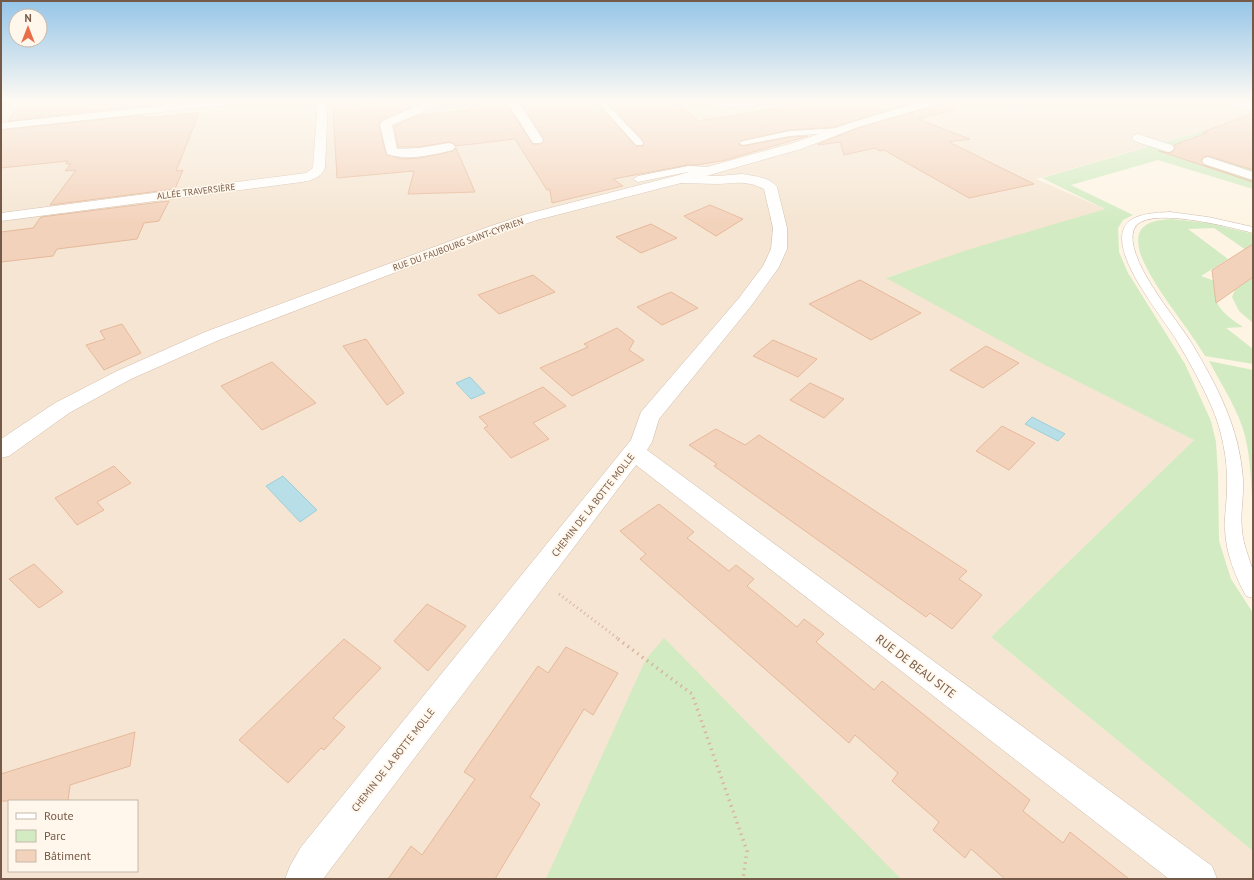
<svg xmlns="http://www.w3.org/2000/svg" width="1254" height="880" font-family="'PT Sans',sans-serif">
<rect width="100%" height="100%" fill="#fdf4e4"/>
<path fill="#f5e5d2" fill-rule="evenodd" d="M1,100H1253V128L1233,122L1036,179L1105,209L887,277L1194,440L991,637L1253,851V879H1ZM9,801H137V871H9Z"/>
<g fill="#d2ebc2">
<polygon points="1233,122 1253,128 1253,189 1158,160 1071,185 1133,215 1123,220 1118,228 1119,252 1128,273 1185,364 1211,421 1216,442 1218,475 1219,541 1231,579 1253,613 1253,851 991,637 1194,440 1045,365 886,278 967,250 1105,209 1042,178"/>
<path d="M1171,219L1208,223L1253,234V251L1249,252L1214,228L1188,229L1228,259L1201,276L1220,283C1218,287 1216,292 1216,296C1215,309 1234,321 1243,327L1226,328L1253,349V364L1205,356C1186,324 1156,291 1142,258C1139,252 1137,240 1139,234C1144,221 1159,220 1171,219Z"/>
<polygon points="1253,277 1253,323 1239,311 1232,297 1235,290"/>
<path d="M1209,361L1253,370V512C1251,487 1251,460 1245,436C1239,411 1221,384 1209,361Z"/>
<polygon points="664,638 901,879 546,879 646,659"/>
</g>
<g fill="#b8dfe7" stroke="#9ecfd9">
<polygon points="470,377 485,393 471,399 456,383"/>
<polygon points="1032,417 1065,434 1058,441 1025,424"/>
<polygon points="283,476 317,510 300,522 266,486"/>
</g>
<g fill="#f3d2bb" stroke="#e6b99b">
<polygon points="23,100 130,100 128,103 152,101 149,105 8,121"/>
<polygon points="407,100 409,108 382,120 379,124 386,154 403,159 420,158 453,151 456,148 475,192 408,194 414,171 337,178 333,107"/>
<polygon points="474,100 500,100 503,106 507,105 533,144 541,144 544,139 521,103 548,100 595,100 636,146 643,146 643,140 605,100 672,100 699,121 829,100 921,100 835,127 790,130 743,140 738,144 743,146 790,137 808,136 726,160 697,165 688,165 613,179 623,186 552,203 550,190 547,190 515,139 456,146 453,143 449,142 419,147 398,147 394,126 418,115 470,110 469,108 477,107"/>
<polygon points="946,100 954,100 955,110 918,119 970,139 949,142 1034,184 969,198 884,150 880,151 875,148 844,155 840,142 818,145 818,144 858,128 944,103"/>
<polygon points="199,113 176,171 183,170 175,189 50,205 76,170 65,171 71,164 66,164 68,161 1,168 1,130 143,115 142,118"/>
<polygon points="1253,113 1253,170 1208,156 1204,157 1201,160 1204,165 1253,182 1159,151 1168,153 1172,152 1175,149 1174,145 1207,133 1203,132"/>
<polygon points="169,201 159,221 144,223 137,239 57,249 53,256 1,262 1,232 33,228 41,217"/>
<polygon points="710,205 743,219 716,236 684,216"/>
<polygon points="651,224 677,238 641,253 616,237"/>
<polygon points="1253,244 1253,277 1216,303 1212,270"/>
<polygon points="533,275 555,292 499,314 478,295"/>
<polygon points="860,280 921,313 871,340 809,304"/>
<polygon points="671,292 698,308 662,325 637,307"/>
<polygon points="122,324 141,353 104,370 86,345 105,339 100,331"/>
<polygon points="617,328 634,341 629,350 644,360 572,396 540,368 588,347 584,344"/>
<polygon points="366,339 404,393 387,405 343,346"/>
<polygon points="773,340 817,359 798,377 753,356"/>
<polygon points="986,346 1019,363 983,388 950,370"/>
<polygon points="272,362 316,403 262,430 221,386"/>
<polygon points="810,383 844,399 824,418 790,400"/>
<polygon points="543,387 566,406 533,423 549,439 511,458 484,428 488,426 479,417"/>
<polygon points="1002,426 1035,443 1009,470 976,451"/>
<polygon points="716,429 745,445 759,435 967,571 959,579 982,595 952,629 930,613 926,617 714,466 717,464 689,445"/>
<polygon points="114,466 131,483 97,502 104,510 77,525 55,498"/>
<polygon points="659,504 694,532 687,538 729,571 736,565 754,579 747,586 797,627 804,619 824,634 816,642 874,690 882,681 1030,800 1023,811 1063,843 1070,832 1129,879 1005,879 971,849 965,858 933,830 939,822 892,781 898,773 855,735 849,743 640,559 646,554 620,531"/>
<polygon points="34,564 63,592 39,608 9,579"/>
<polygon points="427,604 466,626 428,671 394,641"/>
<polygon points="344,639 381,668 333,718 345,727 324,750 321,748 288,783 239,740"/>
<polygon points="566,647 618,673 593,715 584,709 530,797 540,804 495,879 388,879 411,846 422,855 475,779 464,772 538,666 548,673"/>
<polygon points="135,732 130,766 70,785 68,801 1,801 1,774"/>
</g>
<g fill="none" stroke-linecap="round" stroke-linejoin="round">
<g stroke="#cebbaa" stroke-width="1">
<g id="lane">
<polygon points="596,100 603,100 642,141 643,143 642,145 636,145"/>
<polygon points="840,128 844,130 843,132 790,136 743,145 739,143 743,141 790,131"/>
<polygon points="688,166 713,167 717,170 713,173 688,172 638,182 633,179 638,176"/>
<path d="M1170,212L1208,217L1253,227V233C1233,228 1144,204 1134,229C1123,257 1176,318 1191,342C1217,386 1239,426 1243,479C1244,496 1240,513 1242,530C1243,544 1249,557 1253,571C1254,579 1253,589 1253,598L1246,596C1235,576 1226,553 1225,530C1224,516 1227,502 1227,488C1228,460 1222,430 1211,405C1201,383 1189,361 1177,341C1161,315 1121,268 1122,237C1123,213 1152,213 1170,212Z"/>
</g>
</g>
<g stroke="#cebbaa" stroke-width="1">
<g id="street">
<polygon points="213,100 251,100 246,103 1,129 1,123"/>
<path d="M318,100H328L325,168C320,178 313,180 302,182L1,221V213L306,173L313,168Z"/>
<path d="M430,100H443L436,106L392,125L397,149L419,148L449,143L453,144L455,147L453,150C433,155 407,161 387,154L380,125L383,121Z"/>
<polygon points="506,100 517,100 543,140 541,143 533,143"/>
<path d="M697,100L736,102L774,100L773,102C747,109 724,109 698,102Z"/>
<polygon points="1220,100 1238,100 1253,105 1253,111 1221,102"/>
<polygon points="1138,134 1172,145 1174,148 1172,151 1168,152 1134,141 1132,138 1134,135"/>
<polygon points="1208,157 1253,172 1253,180 1204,164 1202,161 1204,158"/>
<path d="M742,174C753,176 770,177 777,187L787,228V249L779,267L751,306L659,419L652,442L647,450L1212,866L1217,879H1169L636,465L323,879H285L290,866L301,847L631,440L641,412L739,298L763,266L771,249L773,228L764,189C746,180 736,183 718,184C705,184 693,183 680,183L675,182L673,179L675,176L680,175L718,176Z"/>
</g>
</g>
<g stroke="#d4bdaa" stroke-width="1">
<polygon id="secondary" points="927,100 945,100 944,102 858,127 801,149 685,182 537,220 498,233 219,340 131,379 69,413 9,456 1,458 1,439 55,403 117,371 205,332 488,227 527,214 675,176 793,143 850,123"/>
</g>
<polyline stroke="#d8b59e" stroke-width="3" stroke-dasharray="1 3.5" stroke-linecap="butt" points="559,594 620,640"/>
<polyline stroke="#d8b59e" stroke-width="3.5" stroke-dasharray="1.5 4.5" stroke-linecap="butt" points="618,639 692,694 747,851 743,879"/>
<use href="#lane" fill="#fff" fill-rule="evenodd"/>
<use href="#street" fill="#fff" fill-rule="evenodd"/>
<use href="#secondary" fill="#fff" fill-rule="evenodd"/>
</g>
<linearGradient id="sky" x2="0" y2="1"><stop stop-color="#95c5e8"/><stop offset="0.45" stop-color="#fefaf3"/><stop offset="1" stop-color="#fefaf3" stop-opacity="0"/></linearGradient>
<rect width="1254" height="224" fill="url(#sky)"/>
<g text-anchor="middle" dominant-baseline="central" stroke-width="3.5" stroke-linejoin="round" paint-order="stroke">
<g font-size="9" fill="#765a49" stroke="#fff7eb">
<text transform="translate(196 191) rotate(-7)">ALLÉE TRAVERSIÈRE</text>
<text transform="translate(458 244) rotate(-20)">RUE DU FAUBOURG SAINT-CYPRIEN</text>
</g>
<g font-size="10" fill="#765a49" stroke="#fff7eb">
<text transform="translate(593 505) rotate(-52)">CHEMIN DE LA BOTTE MOLLE</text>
<text transform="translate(393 760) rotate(-52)">CHEMIN DE LA BOTTE MOLLE</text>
</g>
<g font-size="12" fill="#765a49" stroke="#fff7eb">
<text transform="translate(916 666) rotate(37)">RUE DE BEAU SITE</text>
</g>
</g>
<rect width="1254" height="880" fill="none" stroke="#765a49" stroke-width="4"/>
<rect x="8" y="800" width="130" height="72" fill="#fff7eb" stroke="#c8b8aa"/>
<rect x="16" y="813" width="20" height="6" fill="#ffffff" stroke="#c8b8aa"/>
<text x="44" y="820" font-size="12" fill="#765a49">Route</text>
<rect x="16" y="830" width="20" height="12" fill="#d2ebc2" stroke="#c8b8aa"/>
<text x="44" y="840" font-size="12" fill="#765a49">Parc</text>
<rect x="16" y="850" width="20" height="12" fill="#f3d2bb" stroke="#c8b8aa"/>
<text x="44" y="860" font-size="12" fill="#765a49">Bâtiment</text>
<g transform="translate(28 28)"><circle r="19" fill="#fff7eb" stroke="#c8b8aa"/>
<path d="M0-3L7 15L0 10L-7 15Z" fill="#e96d47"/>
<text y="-6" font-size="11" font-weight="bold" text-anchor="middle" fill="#765a49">N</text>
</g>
</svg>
